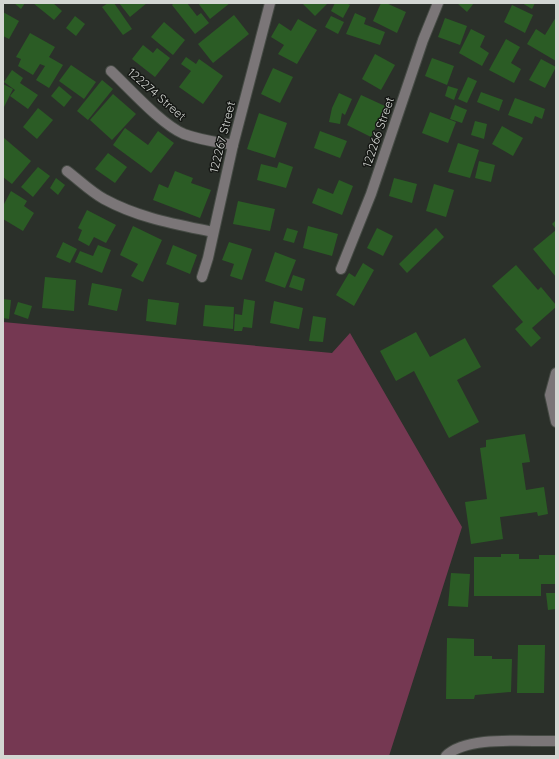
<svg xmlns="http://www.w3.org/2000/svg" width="559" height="759" font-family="Quicksand,sans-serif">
<rect width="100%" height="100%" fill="#2b302a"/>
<polygon fill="#753852" points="3,322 332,353 350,333 462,527 389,756 3,756"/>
<g fill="#2b5c25">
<polygon points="14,3 25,3 21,9"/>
<polygon points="33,3 53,3 62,11 54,20"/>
<polygon points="108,3 114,3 132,29 123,35 102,7"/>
<polygon points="119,3 147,3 130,17"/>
<polygon points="174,3 187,3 197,16 201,13 209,23 195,34 172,5"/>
<polygon points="198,3 230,3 210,19"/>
<polygon points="302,3 328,3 315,16"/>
<polygon points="335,3 346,3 350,5 343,18 331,11"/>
<polygon points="381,3 386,3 406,12 397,33 373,21"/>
<polygon points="457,3 474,3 467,12"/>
<polygon points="522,3 535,3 532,9"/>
<polygon points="512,5 533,15 525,33 504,22"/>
<polygon points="3,12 19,21 9,39 3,36"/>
<polygon points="355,13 366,18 364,24 385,32 380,45 346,34"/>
<polygon points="234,15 249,34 213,63 198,44"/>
<polygon points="75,16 85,24 76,36 66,28"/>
<polygon points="331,16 344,22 338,34 325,27"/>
<polygon points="556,17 556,61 527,44 536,29 545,35"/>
<polygon points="445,18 467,26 460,45 438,37"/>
<polygon points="298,19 317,30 297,64 278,54 284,45 271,37 279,23 291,31"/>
<polygon points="164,22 185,40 173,55 151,37"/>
<polygon points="471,29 485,36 480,47 489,53 482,66 459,53"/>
<polygon points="30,33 55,47 49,57 63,65 49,88 36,80 45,66 40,64 33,75 18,66 21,59 16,57"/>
<polygon points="506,39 520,47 511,63 521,69 514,83 489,70"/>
<polygon points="143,45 153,53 157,48 170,58 155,77 132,59"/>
<polygon points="375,54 395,65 381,90 362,79"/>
<polygon points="186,57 196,64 199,59 223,76 203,104 179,87 191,71 181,64"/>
<polygon points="432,58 454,66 447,85 425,76"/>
<polygon points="541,59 556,67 545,88 529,80"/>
<polygon points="71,65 96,82 84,99 59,81"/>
<polygon points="273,68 293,77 280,103 261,94"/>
<polygon points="12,70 23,78 20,83 38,95 28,109 10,96 15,90 4,82"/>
<polygon points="468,77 477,81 467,103 458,99"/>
<polygon points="102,80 113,89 88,120 77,111"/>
<polygon points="3,84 13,89 3,109"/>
<polygon points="59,86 72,97 64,107 51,96"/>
<polygon points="448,86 458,89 454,100 445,96"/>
<polygon points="481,92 503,100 499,111 477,102"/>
<polygon points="339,93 352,99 345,115 342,113 340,124 329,122 332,108"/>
<polygon points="113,94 136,114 112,140 90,120"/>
<polygon points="361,95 385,106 371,137 347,125"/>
<polygon points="515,98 545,109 542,119 535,116 532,124 508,115"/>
<polygon points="455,105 467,110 462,123 450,119"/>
<polygon points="38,108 53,120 37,139 23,127"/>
<polygon points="430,112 456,122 448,143 422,133"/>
<polygon points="259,113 287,123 275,158 247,149"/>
<polygon points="475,121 487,124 484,139 471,135"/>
<polygon points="502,126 523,138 513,156 492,144"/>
<polygon points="125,128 148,145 158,131 174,143 151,173 113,145"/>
<polygon points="320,131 347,141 340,158 314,148"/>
<polygon points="4,138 31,161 12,184 3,177"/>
<polygon points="458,143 479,150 470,178 448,172"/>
<polygon points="108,153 127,167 115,183 95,169"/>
<polygon points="479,161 495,165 491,182 475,178"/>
<polygon points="279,162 293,167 286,188 257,180 261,164 277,168"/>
<polygon points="38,167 50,176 33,197 21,187"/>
<polygon points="175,171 193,178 191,183 211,190 200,218 153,200 159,184 168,188"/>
<polygon points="56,178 65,185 58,195 50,188"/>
<polygon points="394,178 417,184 412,203 389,196"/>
<polygon points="339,180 353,186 342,215 312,203 318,188 333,194"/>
<polygon points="434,184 454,190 446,217 426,211"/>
<polygon points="11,191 27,201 24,206 34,213 23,231 3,219 3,206"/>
<polygon points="238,201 275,209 270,231 233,224"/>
<polygon points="87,210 116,225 106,243 94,237 89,246 78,240 82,230 78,228"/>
<polygon points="556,220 556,229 552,224"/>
<polygon points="133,226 162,240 143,282 131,276 138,264 120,255"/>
<polygon points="308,226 338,234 332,256 303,248"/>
<polygon points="287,228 298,231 294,243 283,240"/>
<polygon points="377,228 393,236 383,256 367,248"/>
<polygon points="436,228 444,237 407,273 399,264"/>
<polygon points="556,230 556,277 533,249"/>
<polygon points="63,242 77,249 70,263 56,257"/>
<polygon points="229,242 252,249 242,280 230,276 234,264 222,260"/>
<polygon points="98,245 111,250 102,273 75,262 80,251 93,256"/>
<polygon points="173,245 197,255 190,274 166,264"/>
<polygon points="275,252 296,260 285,288 265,281"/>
<polygon points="363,263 374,270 354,306 336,295 349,273 355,277"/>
<polygon points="516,265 538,290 541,287 556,305 556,307 532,328 541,338 531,347 515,329 523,322 492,286"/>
<polygon points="293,275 305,279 302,291 289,287"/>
<polygon points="45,277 76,280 74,311 42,308"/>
<polygon points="92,283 122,289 117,311 88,305"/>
<polygon points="3,299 11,300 9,319 3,318"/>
<polygon points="148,299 179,303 176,325 146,321"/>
<polygon points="244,299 255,301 252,328 243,327 242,331 234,331 235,314 242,315"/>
<polygon points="274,301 303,308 299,329 270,323"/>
<polygon points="18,302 32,306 28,319 14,314"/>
<polygon points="205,305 234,307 233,329 203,326"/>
<polygon points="313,316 326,318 323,342 309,341"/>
<polygon points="416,332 430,357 465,338 481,367 457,380 479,422 449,438 414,371 396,381 380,351"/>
<polygon points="525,434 530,462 522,463 526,490 544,487 548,514 538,516 537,512 500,517 503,539 471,544 465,502 487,499 480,448 486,447 486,440"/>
<polygon points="501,554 519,554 519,559 539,559 539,555 556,555 556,584 541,584 541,596 474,596 474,557 501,557"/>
<polygon points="451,573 470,574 468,607 448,606"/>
<polygon points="546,593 556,593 556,609 548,610"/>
<polygon points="447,638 474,639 474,656 492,656 492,659 512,659 511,692 475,695 474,699 446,699"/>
<polygon points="518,645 545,645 544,693 517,693"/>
</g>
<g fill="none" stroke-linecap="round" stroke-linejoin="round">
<g stroke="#464b45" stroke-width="12">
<g id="minor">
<path d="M111,71C130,89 162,125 184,134C200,140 217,142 233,145"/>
<path d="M67,171C79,180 91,192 104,199C139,218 175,224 213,232"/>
<polyline points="341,269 371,194 423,40 438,3"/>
<polyline points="202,277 208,258 233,145 270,3"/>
<polyline points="556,373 550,395 556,422"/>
<path d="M446,756C467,735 526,742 556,741"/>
</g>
</g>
<use href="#minor" stroke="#7b7678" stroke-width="10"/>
</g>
<g text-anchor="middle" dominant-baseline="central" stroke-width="3" stroke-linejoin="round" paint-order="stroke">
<g font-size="12" fill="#d3d6d2" stroke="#151714">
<text transform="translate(157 94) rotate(41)">122274 Street</text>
<text transform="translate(378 132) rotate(-71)">122266 Street</text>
<text transform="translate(222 137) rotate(-76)">122267 Street</text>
</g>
</g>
<rect width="559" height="759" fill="none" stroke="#d3d6d2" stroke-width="8"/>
</svg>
